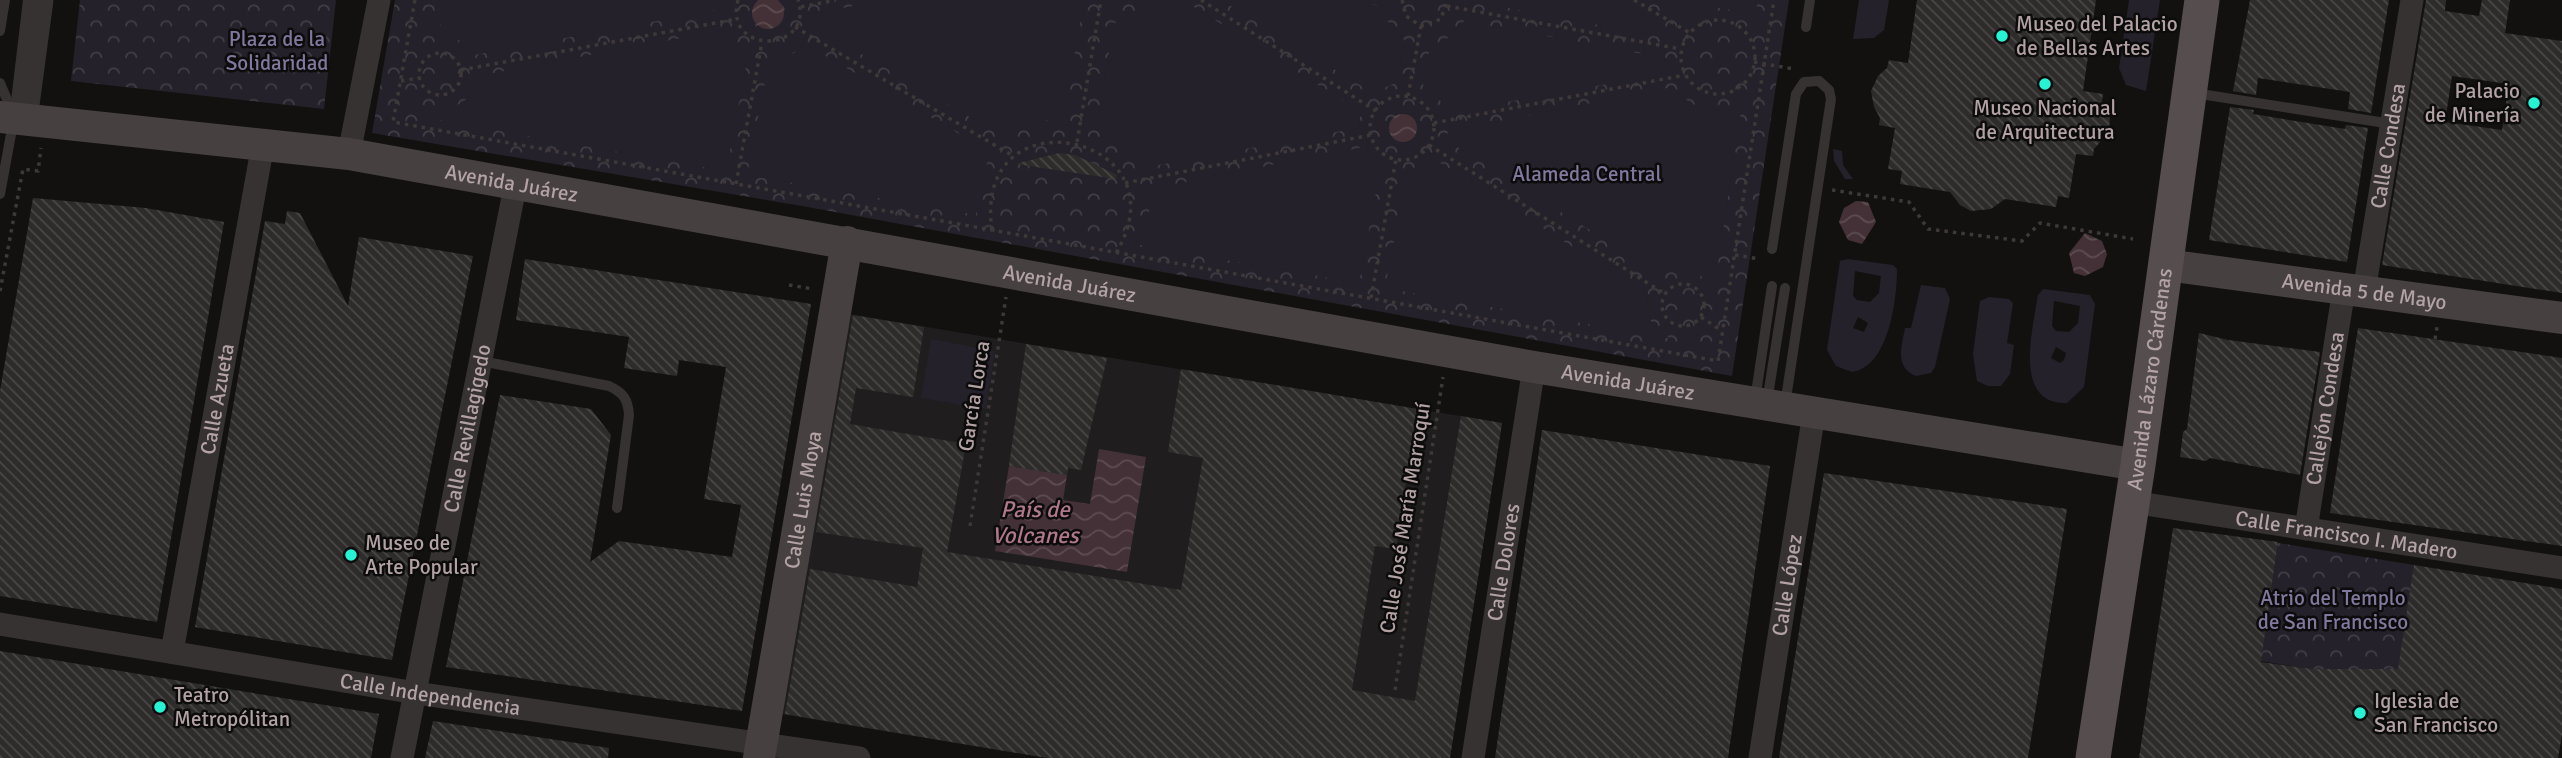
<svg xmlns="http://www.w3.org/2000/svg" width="2562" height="758" font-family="Signika,sans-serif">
<defs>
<pattern id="forest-crowns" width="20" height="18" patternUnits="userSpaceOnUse" patternTransform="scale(1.75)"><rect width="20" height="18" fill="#24212a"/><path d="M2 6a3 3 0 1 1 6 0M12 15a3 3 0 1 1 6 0" fill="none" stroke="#413e46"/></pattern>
<pattern id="water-waves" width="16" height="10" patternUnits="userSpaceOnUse" patternTransform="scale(1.75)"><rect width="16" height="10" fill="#443137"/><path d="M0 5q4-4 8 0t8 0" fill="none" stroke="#5d4c51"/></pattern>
<pattern id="building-back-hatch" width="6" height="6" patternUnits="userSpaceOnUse" patternTransform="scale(1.75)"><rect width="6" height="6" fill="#2e2c2b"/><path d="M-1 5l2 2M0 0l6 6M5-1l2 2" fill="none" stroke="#4a4747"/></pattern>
</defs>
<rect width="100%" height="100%" fill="#121110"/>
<polygon fill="#1f1d1d" points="849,314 1502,423 1450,758 1047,758 781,714"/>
<g fill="url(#forest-crowns)">
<polygon points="80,0 336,0 324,109 71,81"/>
<polygon points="395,0 1789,0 1732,376 802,206 372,133"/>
<polygon points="2278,543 2414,565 2409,669 2310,669 2261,661"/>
</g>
<g fill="#24212a" fill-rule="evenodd">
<polygon points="445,0 724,0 721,9 473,55 459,40 439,34"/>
<polygon points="886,0 1055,0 1081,18 1063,117 1032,123 1006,138 815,27 816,13"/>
<polygon points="1163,0 1183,0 1361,112 1358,128 1142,168 1131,150 1097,122 1114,23 1136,19"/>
<polygon points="1221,0 1348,0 1385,7 1388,22 1405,41 1397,82 1373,93"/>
<polygon points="1467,0 1619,0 1673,32 1668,38"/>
<path d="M1654,0H1758L1754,22C1732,6 1708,2 1684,18Z"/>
<polygon points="1859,0 1889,0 1884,30 1874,38 1853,39"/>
<polygon points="2129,0 2160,0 2146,91 2126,85 2119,68"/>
<polygon points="1464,21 1664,58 1667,73 1446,113 1439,98 1423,86 1430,47 1456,34"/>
<path d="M725,30L731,42L748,56L726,171L433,119C452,100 469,113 477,76Z"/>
<path d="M805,44L992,153C980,175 976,191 976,215L747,175L769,61L794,53Z"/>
<path d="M1673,87C1692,110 1715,116 1742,105L1714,289C1701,270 1683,265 1662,275L1446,140L1448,131Z"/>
<polygon points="1364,147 1381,165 1359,283 1140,245 1149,217 1149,189"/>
<polygon points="1833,149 1842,151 1843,165 1853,179 1845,179 1834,161"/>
<path d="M1434,159L1648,295C1645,316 1652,331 1672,339L1385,288L1407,171Z"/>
<path d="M1848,259L1893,265L1897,269C1897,299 1889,367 1852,372L1836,366L1827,350L1840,261ZM1855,271L1881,276L1879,293L1870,302L1857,300L1853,296ZM1858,317L1868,323L1864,332L1853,328Z"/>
<path d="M1921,285L1945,288L1950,299L1935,367L1931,373L1916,376C1894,367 1902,346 1905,328H1911Z"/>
<path d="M2043,289L2090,295L2095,304L2084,387L2067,403C2012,405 2033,328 2038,295ZM2054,301L2080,306L2078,323L2069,332L2056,331L2052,326ZM2056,347L2066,353L2064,360L2060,363L2051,358Z"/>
<polygon points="1989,297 2009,299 2013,303 2007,343 2014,345 2010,374 2001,386 1988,386 1977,381 1973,354 1980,301"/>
<polygon points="931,339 995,351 986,409 921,398"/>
</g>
<g fill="url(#water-waves)">
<circle cx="768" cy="13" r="16"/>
<circle cx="1403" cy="128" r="14"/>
<polygon points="1856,201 1868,202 1876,222 1862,244 1848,240 1839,222 1844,208"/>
<polygon points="2085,233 2102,241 2107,254 2103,267 2085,276 2074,273 2069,253"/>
<polygon points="1099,449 1146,457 1127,572 995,551 1009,466 1067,475 1063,500 1090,504"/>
</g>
<g fill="url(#building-back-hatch)" fill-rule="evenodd">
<polygon points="1917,0 2096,0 2083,91 2103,94 2102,101 2110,116 2109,132 2094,149 2093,156 2076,154 2069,198 2058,196 2056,207 2005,199 1991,209 1971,211 1960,205 1950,192 1900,184 1902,171 1888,169 1895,128 1879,125 1880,118 1874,107 1871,91 1878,76 1887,68 1889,60 1908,63"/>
<polygon points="2250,0 2389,0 2371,113 2348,109 2350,92 2258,78 2256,95 2233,91"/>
<path d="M2426,0H2446L2445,11L2479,16L2482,0H2510L2505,33L2562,41V293L2382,265ZM2452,76L2509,84L2502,130L2445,122Z"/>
<polygon points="2230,107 2254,110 2253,114 2345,129 2346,125 2368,128 2347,262 2209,240"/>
<polygon points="1059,153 1075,155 1117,175 1116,179 1016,164"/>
<polygon points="33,198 146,208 224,222 157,622 0,596 0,391"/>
<polygon points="287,211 300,213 348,306 359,237 473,256 392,660 195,627 265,221 285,224"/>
<polygon points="525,259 811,304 742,711 446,667 500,395 591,409 611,435 590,562 619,541 732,557 741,505 704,499 726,367 679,360 677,376 624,368 629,337 516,320"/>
<polygon points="853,315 924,327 913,397 856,388 850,424 966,444 947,552 1181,590 1203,458 1168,452 1181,369 1417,409 1396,549 1375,546 1352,690 1415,701 1461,416 1502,423 1450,758 1047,758 785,714 810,569 917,587 923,548 816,532"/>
<polygon points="2358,328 2562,358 2562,546 2330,513"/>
<polygon points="2199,333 2228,340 2320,352 2300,475 2210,458 2206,461 2180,457 2183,432 2187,429"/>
<polygon points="1026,344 1107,358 1081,470 1068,468 1067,475 1009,466"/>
<polygon points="1542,430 1770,466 1728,758 1495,758"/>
<polygon points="1824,473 2067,509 2028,758 1779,758"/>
<polygon points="2173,528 2278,542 2261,662 2312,669 2398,669 2414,565 2562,589 2562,735 2558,758 2139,758"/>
<polygon points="0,651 379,714 371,758 0,758"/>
<polygon points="433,721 609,748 608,758 425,758"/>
</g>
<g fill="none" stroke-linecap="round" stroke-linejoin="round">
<g stroke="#3e3838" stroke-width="3.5" stroke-dasharray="3.5 5" stroke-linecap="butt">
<polyline points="415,0 393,122 1718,361 1774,0"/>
<path d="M738,0C723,56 815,53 798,0"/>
<polyline points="1201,0 1376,111"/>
<polyline points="1402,0 1406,16 1421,26 1441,19 1447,0"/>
<polyline points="1634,0 1690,33"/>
<polyline points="1447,6 1681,49"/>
<polyline points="801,7 836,0"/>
<circle cx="1718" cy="57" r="37"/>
<polyline points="795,27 1013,156"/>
<circle cx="440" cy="74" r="21"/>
<polyline points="1754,62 1794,69"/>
<polyline points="461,70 737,19"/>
<polyline points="401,81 419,78"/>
<polyline points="1408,96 1421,26"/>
<circle cx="1402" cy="128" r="32"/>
<polyline points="1434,123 1685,75"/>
<polyline points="1077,142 1101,0"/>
<polyline points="1429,145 1665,294"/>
<polyline points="1125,183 1371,135"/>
<polyline points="736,184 762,42"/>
<polyline points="1832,190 1909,202 1928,229 2022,241 2040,223 2133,239"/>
<path d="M992,230C971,89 1188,134 1116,253"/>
<polyline points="1735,255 1760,259"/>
<circle cx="1683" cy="305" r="21"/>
<polyline points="789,285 813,289"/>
<polyline points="0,291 23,169 38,171 41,148"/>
<polyline points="1371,298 1396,159"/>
<polyline points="1701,317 1722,331"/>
<polyline points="2435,339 2437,327"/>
<polyline points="970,526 1006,297"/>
<polyline points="1395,690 1443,377"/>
</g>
<g stroke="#373232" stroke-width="10">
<polyline points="1806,27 1810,0"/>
<polyline points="0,31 5,0"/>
<polyline points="0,83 12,112"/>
<polyline points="2194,93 2392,124"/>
<polyline points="0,194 14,118 28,0"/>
<polyline points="1772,249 1796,94 1804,82 1819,81 1829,90 1831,99 1785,405"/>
<path d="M481,361L609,386C624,393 628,400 629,415L617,508"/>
<polyline points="1755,400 1772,286"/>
<polyline points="1767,402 1785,288"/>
</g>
<g stroke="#373232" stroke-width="23">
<polyline points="26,120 42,0"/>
<polyline points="349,154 379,0"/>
<path id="s1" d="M2364,291L2412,0"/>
<path id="s2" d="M2132,502L2562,568"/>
<path id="s3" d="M2306,529L2344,289"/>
<path id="s4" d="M0,624L416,693L859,758"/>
<path id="s5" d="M172,652L263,144"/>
<path id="s6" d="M402,758L516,182"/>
<path id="s7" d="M1473,758L1534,367"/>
<path id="s8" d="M1760,758L1814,413"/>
</g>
<g stroke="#474040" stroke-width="32">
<path id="s9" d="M0,117L349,154L1534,367L2138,465"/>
<path id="s10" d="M2166,265L2562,318"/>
<path id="s11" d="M759,758L847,242"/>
</g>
<path stroke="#564e4e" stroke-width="35" id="s12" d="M2093,758L2138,465L2202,0"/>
</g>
<g fill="#28f2d4" stroke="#0d0c0c" stroke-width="2.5">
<circle cx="2002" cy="36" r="7"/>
<circle cx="2045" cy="84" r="7"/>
<circle cx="2534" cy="103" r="7"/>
<circle cx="351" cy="555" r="7"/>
<circle cx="160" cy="707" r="7"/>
<circle cx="2360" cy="713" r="7"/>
</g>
<g text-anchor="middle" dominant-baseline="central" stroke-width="5" stroke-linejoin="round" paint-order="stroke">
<g font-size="21" fill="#b3a2a4" stroke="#0d0c0c" text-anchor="start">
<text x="2016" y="24">Museo del Palacio<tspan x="2016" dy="24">de Bellas Artes</tspan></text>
<text x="2520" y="91" text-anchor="end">Palacio<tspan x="2520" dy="24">de Minería</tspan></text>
<text x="2045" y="108" text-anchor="middle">Museo Nacional<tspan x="2045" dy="24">de Arquitectura</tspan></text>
<text x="365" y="543">Museo de<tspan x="365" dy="24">Arte Popular</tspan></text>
<text x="174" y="695">Teatro<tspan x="174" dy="24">Metropólitan</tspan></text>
<text x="2374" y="701">Iglesia de<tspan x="2374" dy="24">San Francisco</tspan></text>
</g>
<g font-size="21" fill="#82789e" stroke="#0d0c0c">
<text x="277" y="39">Plaza de la<tspan x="277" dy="24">Solidaridad</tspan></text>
<text x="1587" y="174">Alameda Central</text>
<text x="2333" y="598">Atrio del Templo<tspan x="2333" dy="24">de San Francisco</tspan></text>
</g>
<g font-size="21" fill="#b3a2a4" stroke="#0d0c0c">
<text stroke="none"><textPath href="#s1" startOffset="147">Calle Condesa</textPath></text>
<text stroke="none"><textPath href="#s9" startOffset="516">Avenida Juárez</textPath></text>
<text stroke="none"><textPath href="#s9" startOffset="1083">Avenida Juárez</textPath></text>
<text stroke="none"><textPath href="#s10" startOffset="200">Avenida 5 de Mayo</textPath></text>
<text stroke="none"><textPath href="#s12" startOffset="383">Avenida Lázaro Cárdenas</textPath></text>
<text stroke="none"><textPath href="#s9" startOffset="1650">Avenida Juárez</textPath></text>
<text transform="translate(974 396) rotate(-81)">García Lorca</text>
<text stroke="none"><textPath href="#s5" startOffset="257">Calle Azueta</textPath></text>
<text stroke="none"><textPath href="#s3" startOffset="122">Callejón Condesa</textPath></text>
<text stroke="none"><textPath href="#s6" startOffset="336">Calle Revillagigedo</textPath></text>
<text stroke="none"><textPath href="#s11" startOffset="262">Calle Luis Moya</textPath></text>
<text transform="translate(1405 518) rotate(-81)">Calle José María Marroquí</text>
<text stroke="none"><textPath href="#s2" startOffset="217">Calle Francisco I. Madero</textPath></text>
<text stroke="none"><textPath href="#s7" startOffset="198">Calle Dolores</textPath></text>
<text stroke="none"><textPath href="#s8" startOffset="175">Calle López</textPath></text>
<text stroke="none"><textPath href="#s4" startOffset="436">Calle Independencia</textPath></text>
</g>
<g font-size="23" font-style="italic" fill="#af788b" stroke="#0d0c0c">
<text x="1035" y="509">País de<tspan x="1035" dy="26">Volcanes</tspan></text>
</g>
</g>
</svg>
